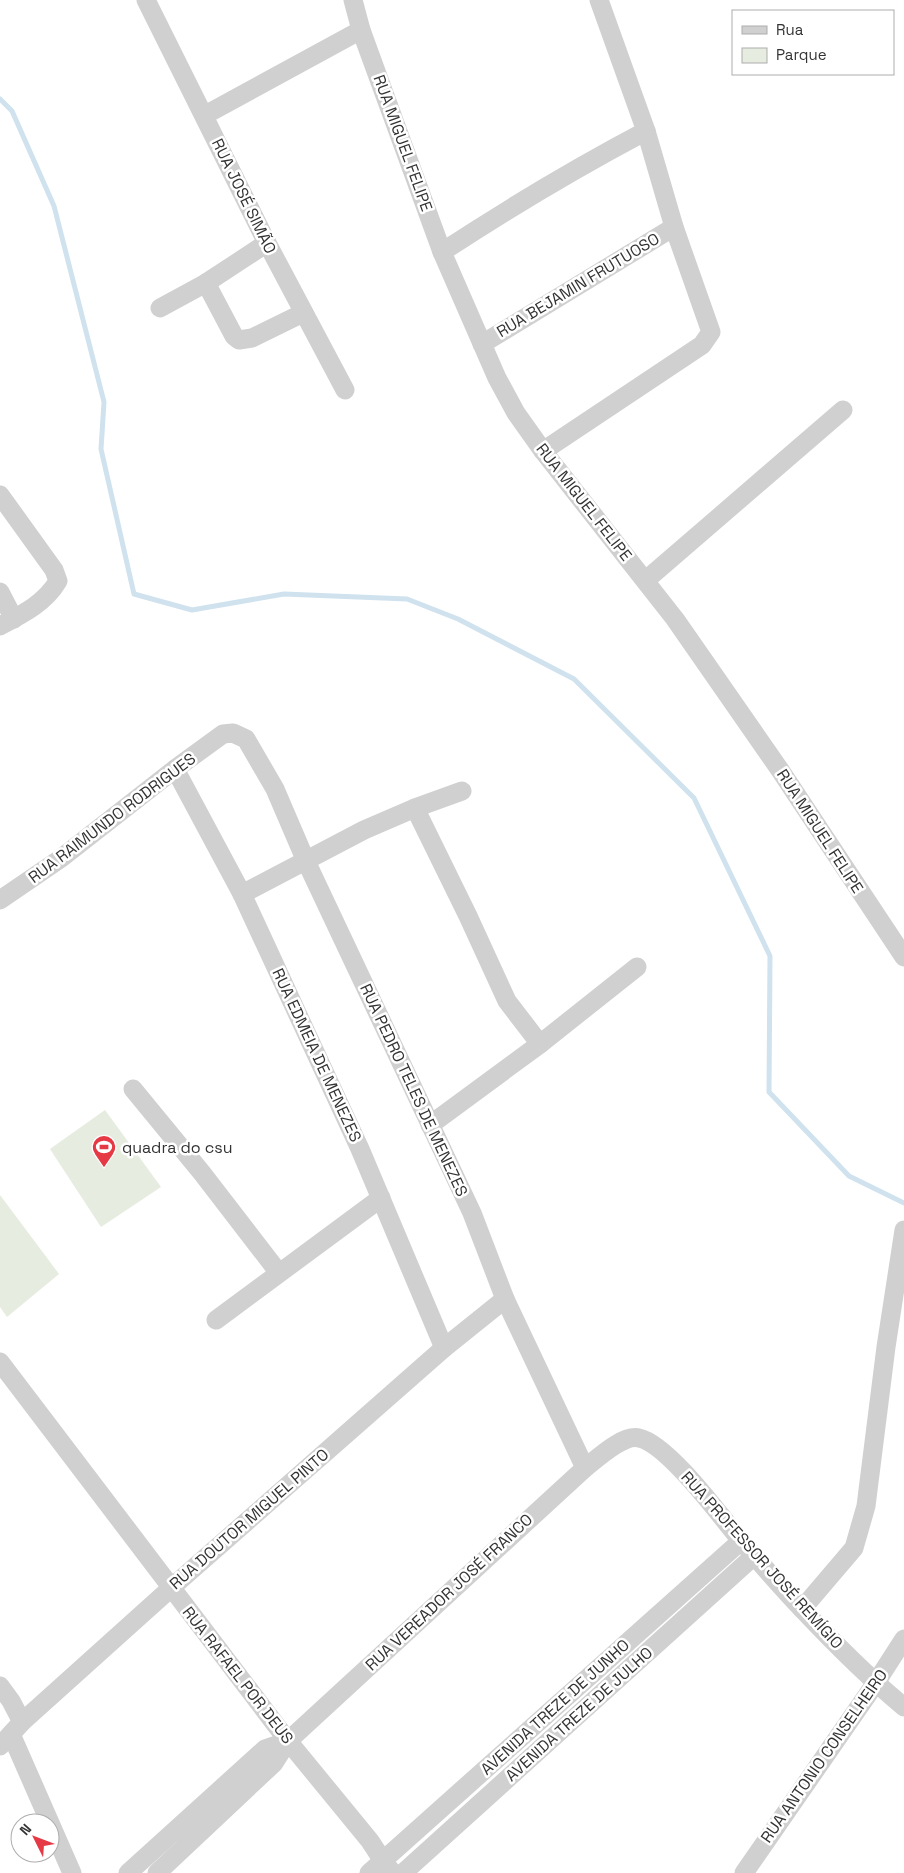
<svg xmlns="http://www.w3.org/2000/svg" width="904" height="1873" font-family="'Space Grotesk',sans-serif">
<rect width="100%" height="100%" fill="#fff"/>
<g fill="#e6ecdf">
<polygon points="105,1110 161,1187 101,1227 50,1149"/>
<polygon points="0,1195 59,1274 7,1317 0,1307"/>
</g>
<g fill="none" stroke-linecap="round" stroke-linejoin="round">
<polyline stroke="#cfe2ee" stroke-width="5" points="0,99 12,111 54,206 104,402 101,449 134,594 192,610 284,594 407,599 458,619 574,679 694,798 770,956 769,1092 849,1176 904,1203"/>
<g stroke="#d0d0d0" stroke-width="19">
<polyline points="146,0 267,243 345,390"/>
<polyline points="353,0 361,30 442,252 497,378 516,413 543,451 675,619 780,770 904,957"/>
<polyline points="205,115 361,30"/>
<path d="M442,252C509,208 576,168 646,131"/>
<polyline points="206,283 234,336 239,340 252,338 303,313"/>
<polyline points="160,308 206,283 267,243"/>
<polyline points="482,344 674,227"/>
<polyline points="543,451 702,345 711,332 674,227 646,131 599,0"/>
<path d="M0,495L54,570L58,581C45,603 23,614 0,626"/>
<polyline points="646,580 843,410"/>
<polyline points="0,592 14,619"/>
<polyline points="175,769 242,894 360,1149 444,1348"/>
<polyline points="415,808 468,916 507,1001 540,1044"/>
<polyline points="242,894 364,830 415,808 462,791"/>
<polyline points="0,900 60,859 175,769 223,734 233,733 246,739 275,789 305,859 472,1213 505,1299 585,1468"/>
<polyline points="133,1089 202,1173 279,1273"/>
<polyline points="430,1125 540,1044 637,967"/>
<polyline points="216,1320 381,1198"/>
<polyline points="0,1362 288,1741 370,1841 383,1861 393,1873"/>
<polyline points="802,1609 854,1548 866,1506 886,1347 904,1230"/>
<polyline points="0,1686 11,1701 22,1722"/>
<polyline points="11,1734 72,1873"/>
<polyline points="0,1746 22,1722 171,1588 444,1348 505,1299"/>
<polyline points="128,1873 265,1749 288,1741"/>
<path d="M157,1873L274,1763L288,1741L585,1468C598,1458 623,1434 639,1438C668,1444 722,1518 742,1542C762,1565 782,1588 803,1610C835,1644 868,1677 904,1707"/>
<polyline points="369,1873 741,1541"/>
<polyline points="403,1873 754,1556"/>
<polyline points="744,1873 875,1684 904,1639"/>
</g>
</g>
<defs>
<g id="stadium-pin" transform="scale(1.25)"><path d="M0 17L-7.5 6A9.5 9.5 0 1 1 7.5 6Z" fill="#e63946" stroke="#fff"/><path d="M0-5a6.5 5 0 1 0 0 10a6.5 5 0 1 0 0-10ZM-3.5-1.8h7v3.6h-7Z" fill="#fff"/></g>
</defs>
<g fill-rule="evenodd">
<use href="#stadium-pin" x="104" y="1147"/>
</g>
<g text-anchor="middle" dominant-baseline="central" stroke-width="5" stroke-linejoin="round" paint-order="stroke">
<g font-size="16" fill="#333" stroke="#fff">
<text transform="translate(403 143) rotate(70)">RUA MIGUEL FELIPE</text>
<text transform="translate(244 196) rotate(64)">RUA JOSÉ SIMÃO</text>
<text transform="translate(578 285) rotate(-31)">RUA BEJAMIN FRUTUOSO</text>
<text transform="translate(584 502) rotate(52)">RUA MIGUEL FELIPE</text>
<text transform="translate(112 818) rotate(-37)">RUA RAIMUNDO RODRIGUES</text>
<text transform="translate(820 831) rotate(57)">RUA MIGUEL FELIPE</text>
<text transform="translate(317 1055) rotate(65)">RUA EDMEIA DE MENEZES</text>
<text transform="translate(414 1090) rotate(65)">RUA PEDRO TELES DE MENEZES</text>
<text transform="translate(249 1519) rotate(-41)">RUA DOUTOR MIGUEL PINTO</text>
<text transform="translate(762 1560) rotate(48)">RUA PROFESSOR JOSÉ REMÍGIO</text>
<text transform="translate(449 1592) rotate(-43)">RUA VEREADOR JOSÉ FRANCO</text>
<text transform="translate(238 1675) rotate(52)">RUA RAFAEL POR DEUS</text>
<text transform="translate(555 1707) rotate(-42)">AVENIDA TREZE DE JUNHO</text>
<text transform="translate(579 1714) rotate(-42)">AVENIDA TREZE DE JULHO</text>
<text transform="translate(824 1756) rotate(-55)">RUA ANTONIO CONSELHEIRO</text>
</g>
<g font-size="16" fill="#333" stroke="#fff" text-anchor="start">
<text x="122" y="1147">quadra do csu</text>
</g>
</g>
<rect x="732" y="10" width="162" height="65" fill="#ffffff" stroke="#adadad"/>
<rect x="742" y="26" width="25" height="8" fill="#d0d0d0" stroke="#adadad"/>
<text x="776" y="35" font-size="15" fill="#333333">Rua</text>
<rect x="742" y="48" width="25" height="15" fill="#e6ecdf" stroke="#adadad"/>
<text x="776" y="60" font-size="15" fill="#333333">Parque</text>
<g transform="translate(35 1838) rotate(312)"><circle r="24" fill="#ffffff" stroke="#adadad"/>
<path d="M0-4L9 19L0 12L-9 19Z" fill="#e63946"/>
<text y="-8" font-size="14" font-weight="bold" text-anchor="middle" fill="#333333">N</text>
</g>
</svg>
